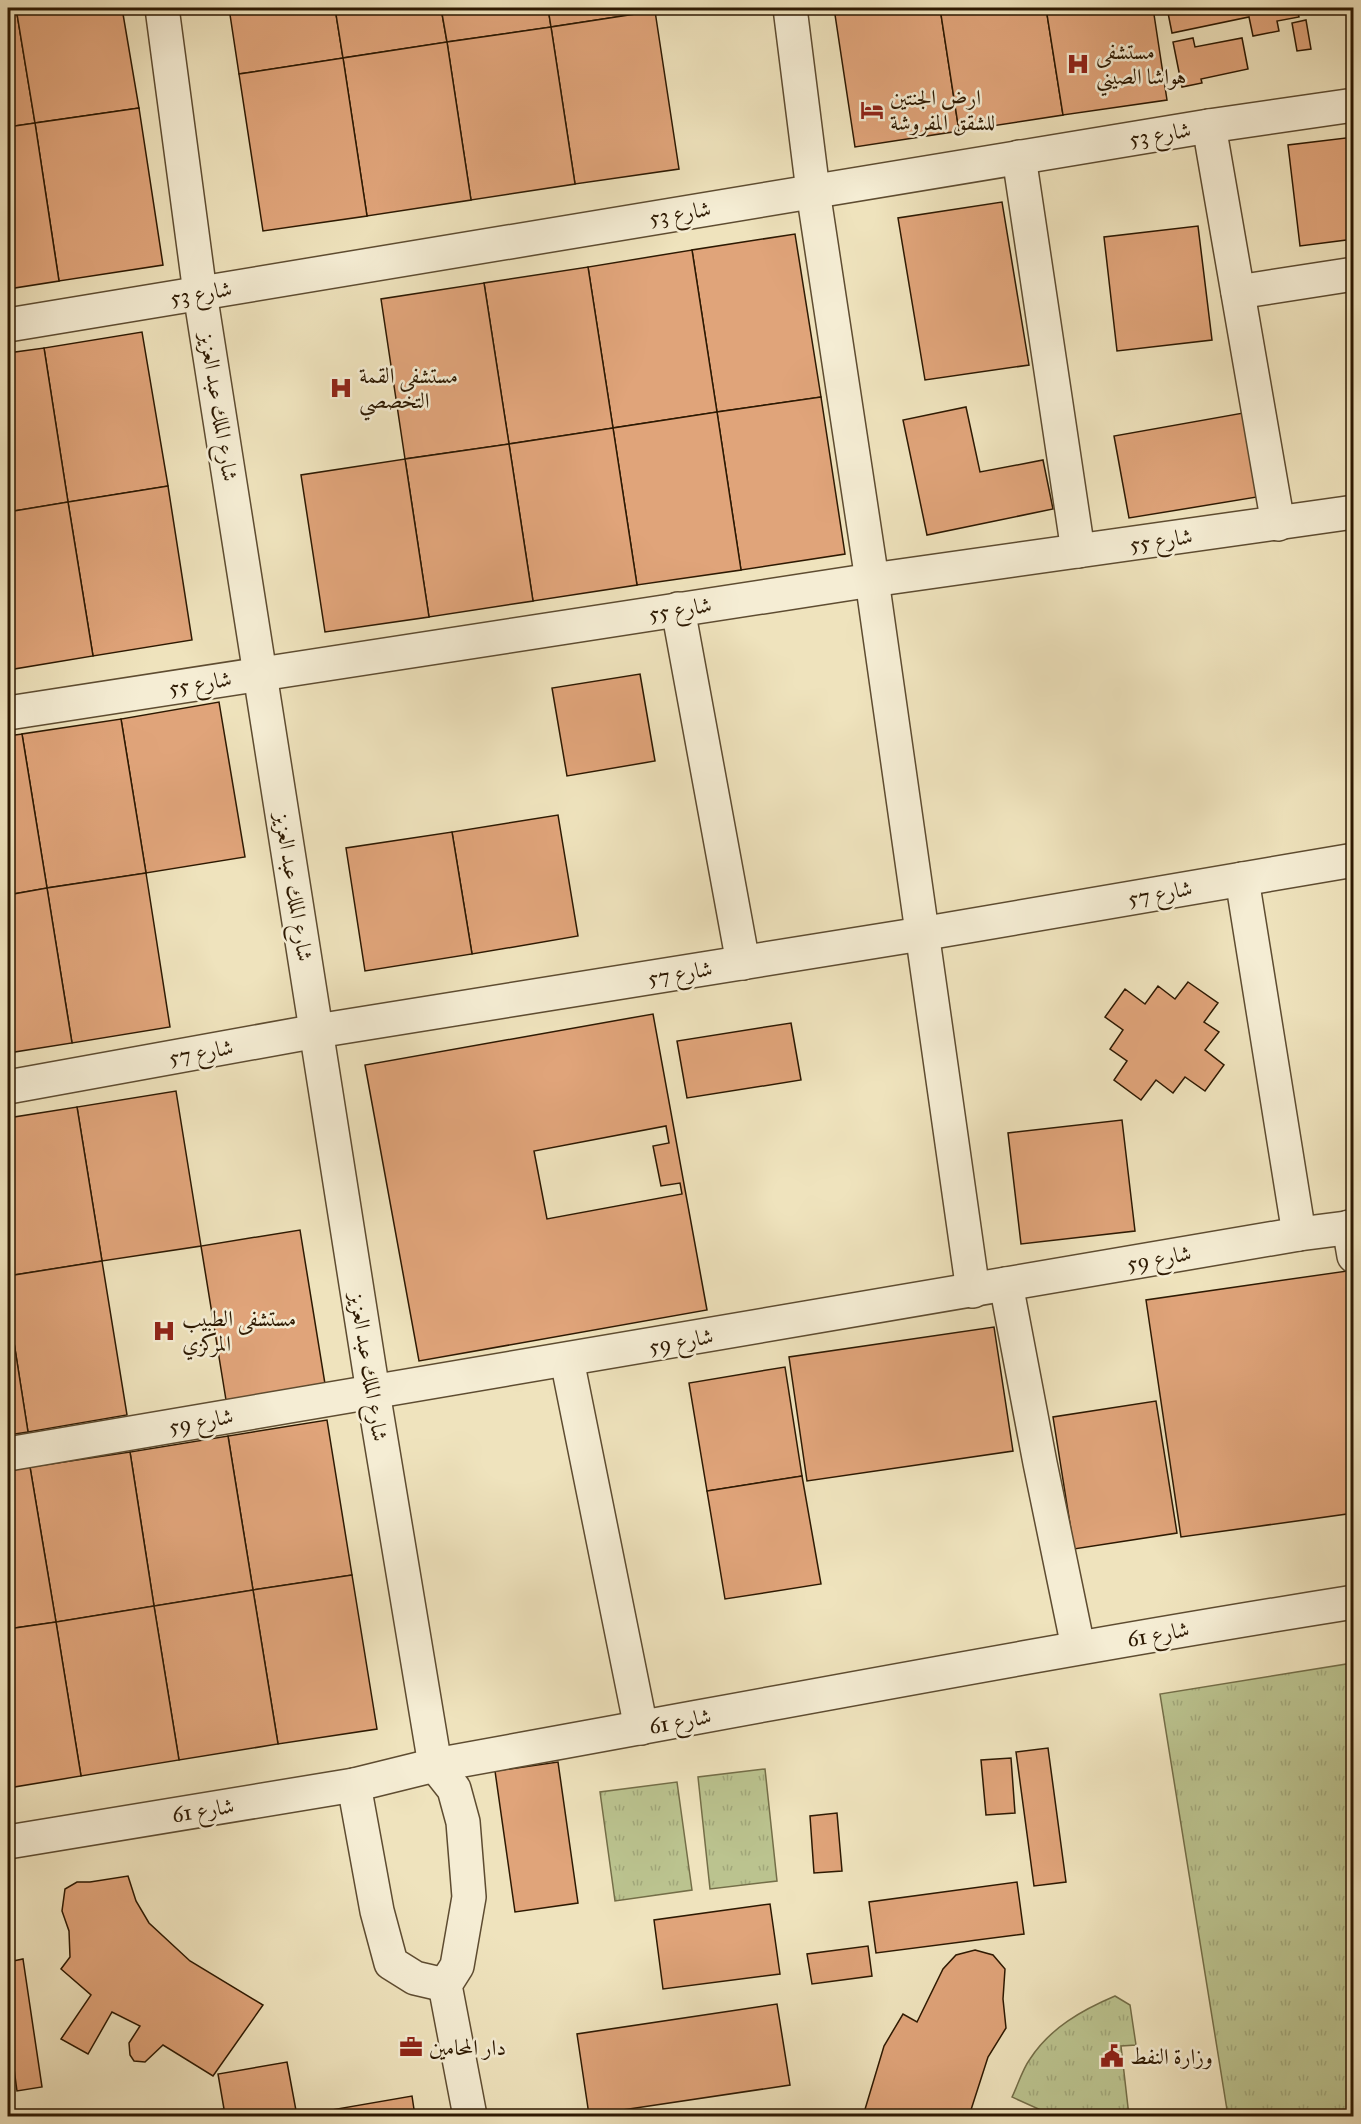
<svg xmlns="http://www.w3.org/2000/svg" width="1361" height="2124" font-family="'IM FELL Great Primer',Amiri,serif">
<defs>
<pattern id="grass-tufts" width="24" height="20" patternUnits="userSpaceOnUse" patternTransform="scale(1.5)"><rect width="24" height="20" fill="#bbc38f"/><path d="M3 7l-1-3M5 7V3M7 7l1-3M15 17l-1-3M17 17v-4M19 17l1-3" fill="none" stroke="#a1a77a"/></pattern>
</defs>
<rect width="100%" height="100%" fill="#efe3bd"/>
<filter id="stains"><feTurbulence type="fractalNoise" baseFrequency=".00333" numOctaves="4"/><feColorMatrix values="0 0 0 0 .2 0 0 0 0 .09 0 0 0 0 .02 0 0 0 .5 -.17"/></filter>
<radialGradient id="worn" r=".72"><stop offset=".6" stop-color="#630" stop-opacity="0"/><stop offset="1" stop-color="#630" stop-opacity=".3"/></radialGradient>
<g fill="url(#grass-tufts)" stroke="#746e48" stroke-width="1.5">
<polygon points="1353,1663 1353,2116 1228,2116 1160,1694"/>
<polygon points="765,1769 777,1881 710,1889 698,1777"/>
<polygon points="677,1782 692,1890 615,1901 600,1792"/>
<path d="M1115,1996L1130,2005L1136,2045L1121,2046L1129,2116H1054L1012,2097C1018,2085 1022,2070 1030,2059C1050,2028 1082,2010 1115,1996Z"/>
</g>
<g fill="#e0a47a" stroke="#2d1902" stroke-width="1.5" fill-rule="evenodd">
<polygon points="8,8 16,8 35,123 8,127"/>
<polygon points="16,8 122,8 139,108 35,123"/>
<polygon points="229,8 335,8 343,58 239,74"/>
<polygon points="335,8 441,8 447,42 343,58"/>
<polygon points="441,8 548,8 551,27 447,42"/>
<polygon points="548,8 654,8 655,11 551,27"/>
<polygon points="834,8 940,8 959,131 855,147"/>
<polygon points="940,8 1046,8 1063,115 959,131"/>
<polygon points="1046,8 1153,8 1167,100 1063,115"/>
<polygon points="1167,8 1297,8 1299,17 1277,21 1279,31 1253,36 1249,17 1172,33"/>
<polygon points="655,11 679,169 575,184 551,27"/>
<polygon points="1306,20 1311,49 1297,51 1292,23"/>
<polygon points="551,27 575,184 471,200 447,42"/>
<polygon points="1193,38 1195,47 1242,38 1248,69 1201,79 1202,83 1182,87 1173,42"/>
<polygon points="447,42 471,200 367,216 343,58"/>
<polygon points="343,58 367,216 263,231 239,74"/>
<polygon points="139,108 163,265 59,281 35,123"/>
<polygon points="35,123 59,281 8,289 8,127"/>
<polygon points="1354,137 1354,239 1300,246 1288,145"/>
<polygon points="1002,202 1029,365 925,380 898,218"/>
<polygon points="1198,226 1212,340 1117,351 1104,237"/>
<polygon points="795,234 821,397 717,412 692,250"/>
<polygon points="692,250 717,412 613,428 588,267"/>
<polygon points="588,267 613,428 509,444 484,283"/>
<polygon points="484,283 509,444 405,459 381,299"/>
<polygon points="142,332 168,486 68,502 44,348"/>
<polygon points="44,348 68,502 8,512 8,353"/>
<polygon points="821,397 845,554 741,570 717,412"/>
<polygon points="966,407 980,472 1043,460 1053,509 927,535 903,420"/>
<polygon points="717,412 741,570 637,585 613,428"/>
<polygon points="1243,413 1257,497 1129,518 1114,436"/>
<polygon points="613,428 637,585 533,601 509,444"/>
<polygon points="509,444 533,601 429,617 405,459"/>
<polygon points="405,459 429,617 325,632 301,475"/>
<polygon points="168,486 192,640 93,656 68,502"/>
<polygon points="68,502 93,656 8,670 8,512"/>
<polygon points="640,674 655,761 567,776 552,688"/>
<polygon points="219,702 245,857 146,873 121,719"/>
<polygon points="121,719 146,873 47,888 22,734"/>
<polygon points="22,734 47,888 8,895 8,736"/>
<polygon points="558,815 578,936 472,954 452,832"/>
<polygon points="452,832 472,954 365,971 346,848"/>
<polygon points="146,873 170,1027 72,1043 47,888"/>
<polygon points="47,888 72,1043 8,1053 8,895"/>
<polygon points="1188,982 1218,1003 1204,1022 1219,1032 1205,1050 1224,1065 1205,1091 1185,1077 1173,1093 1156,1080 1141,1100 1114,1080 1127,1061 1110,1049 1123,1030 1105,1017 1125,989 1145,1004 1158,986 1175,999"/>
<path d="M653,1014L707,1310L419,1361L365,1065ZM666,1126L669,1143L653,1146L661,1186L680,1183L682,1194L547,1219L534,1151Z"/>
<polygon points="791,1023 801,1080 687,1098 677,1041"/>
<polygon points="176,1091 201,1246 102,1261 77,1107"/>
<polygon points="77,1107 102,1261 8,1276 8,1118"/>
<polygon points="1122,1120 1135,1231 1021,1244 1008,1133"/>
<polygon points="300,1230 325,1384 226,1400 201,1246"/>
<polygon points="102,1261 127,1415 28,1432 8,1304 8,1276"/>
<polygon points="1347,1271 1354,1319 1354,1513 1181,1537 1146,1300"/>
<polygon points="8,1304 28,1432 8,1435"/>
<polygon points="994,1327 1013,1451 807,1481 789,1357"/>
<polygon points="785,1367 802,1476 707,1491 689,1383"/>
<polygon points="1156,1401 1177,1533 1074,1549 1053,1417"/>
<polygon points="327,1420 352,1575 253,1590 228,1436"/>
<polygon points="228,1436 253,1590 154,1606 130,1452"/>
<polygon points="130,1452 154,1606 56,1622 30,1467"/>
<polygon points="30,1467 56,1622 8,1629 8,1471"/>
<polygon points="802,1476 821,1584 725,1599 707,1491"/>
<polygon points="352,1575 377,1729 278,1744 253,1590"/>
<polygon points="253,1590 278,1744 179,1760 154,1606"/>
<polygon points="154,1606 179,1760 81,1776 56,1622"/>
<polygon points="56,1622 81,1776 8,1788 8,1629"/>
<polygon points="1048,1748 1066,1882 1034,1886 1016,1752"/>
<polygon points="1011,1758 1015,1813 986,1815 981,1760"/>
<polygon points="558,1762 578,1903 515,1912 495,1771"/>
<polygon points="837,1813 842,1871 814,1873 810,1816"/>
<polygon points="128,1876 136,1901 149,1923 190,1961 263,2005 213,2076 163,2045 145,2062 134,2061 130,2055 129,2043 140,2026 112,2012 88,2054 61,2039 91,1995 61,1969 70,1957 69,1931 62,1911 65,1889 77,1882 90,1882"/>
<polygon points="1017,1882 1024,1934 876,1953 869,1902"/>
<polygon points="770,1904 780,1974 663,1989 654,1920"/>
<polygon points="868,1946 872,1976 812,1984 807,1954"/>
<polygon points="975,1950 993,1955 1005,1969 1003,1999 1006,2028 988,2057 969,2116 863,2116 884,2046 903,2014 917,2022 943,1969 956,1955"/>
<polygon points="23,1959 42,2087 17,2091 8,2024 8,1962"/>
<polygon points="777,2004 790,2085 589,2115 577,2034"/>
<polygon points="287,2062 297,2116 412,2096 415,2116 181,2116 224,2109 218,2074"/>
</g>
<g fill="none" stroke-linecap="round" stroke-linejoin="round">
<g stroke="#5e4c31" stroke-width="36">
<g id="minor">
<polyline points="162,8 200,293 373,1392 435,1765 454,1789 463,1822 469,1897 457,1966 445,1985 470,2116"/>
<polyline points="790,8 813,191 872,580 973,1291"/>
<polyline points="1209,126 1278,524"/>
<polyline points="1019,157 1078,551"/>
<polyline points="1238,292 1354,274"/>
<polyline points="8,325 1209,126 1354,105"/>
<polyline points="678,609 743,963"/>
<polyline points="8,713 872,580 1354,512"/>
<polyline points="1242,879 1299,1234"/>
<polyline points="8,1087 317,1031 921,934 1354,860"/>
<polyline points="1349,1227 1354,1256"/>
<polyline points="1006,1284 1040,1463 1078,1647"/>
<polyline points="567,1360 641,1728"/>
<polyline points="8,1454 1299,1234 1354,1227"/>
<polyline points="354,1785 377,1911 391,1963 415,1978 445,1985"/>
<path d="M8,1842L354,1785L435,1765C741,1710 1046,1651 1354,1602"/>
</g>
</g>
<use href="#minor" stroke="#f5edd4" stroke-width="33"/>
</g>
<defs>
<g id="hospital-bare" transform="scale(1.8)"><path d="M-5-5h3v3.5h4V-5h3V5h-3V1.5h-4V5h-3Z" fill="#8f2418" stroke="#f5edd4" stroke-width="2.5" paint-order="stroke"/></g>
<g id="hotel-bare" transform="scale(1.8)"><path d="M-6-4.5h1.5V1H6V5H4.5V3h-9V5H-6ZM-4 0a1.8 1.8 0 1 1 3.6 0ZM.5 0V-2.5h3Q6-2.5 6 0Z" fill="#8f2418" stroke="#f5edd4" stroke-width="2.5" paint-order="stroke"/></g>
<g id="office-bare" transform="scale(1.8)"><path d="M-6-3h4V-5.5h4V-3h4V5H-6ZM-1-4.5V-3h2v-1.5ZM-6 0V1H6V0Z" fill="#8f2418" stroke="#f5edd4" stroke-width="2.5" paint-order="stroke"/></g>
<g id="civic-bare" transform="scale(1.8)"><path d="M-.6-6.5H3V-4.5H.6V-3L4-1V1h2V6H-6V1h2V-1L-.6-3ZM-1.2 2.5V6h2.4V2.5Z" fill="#8f2418" stroke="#f5edd4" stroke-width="2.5" paint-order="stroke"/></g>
</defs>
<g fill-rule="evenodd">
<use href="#hospital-bare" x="1078" y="64"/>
<use href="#hotel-bare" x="872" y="110"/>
<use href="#hospital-bare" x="341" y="388"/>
<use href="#hospital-bare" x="164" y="1331"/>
<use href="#office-bare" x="411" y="2047"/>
<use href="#civic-bare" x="1112" y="2056"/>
</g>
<g text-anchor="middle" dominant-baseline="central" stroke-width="5" stroke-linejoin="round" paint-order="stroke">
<g font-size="22" fill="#2d1902" stroke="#f5edd4" text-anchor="start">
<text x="1096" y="51">مستشفى<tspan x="1096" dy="25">هواشا الصيني</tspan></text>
<text x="890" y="97">ارض الجنتين<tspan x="890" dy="25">للشقق المفروشة</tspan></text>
<text x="359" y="375">مستشفى القمة<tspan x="359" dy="25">التخصصي</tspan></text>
<text x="182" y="1318">مستشفى الطبيب<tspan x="182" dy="25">المركزي</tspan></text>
<text x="429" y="2047">دار المحامين</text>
<text x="1130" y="2056">وزارة النفط</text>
</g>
<g font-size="22" fill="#2d1902" stroke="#f5edd4">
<text transform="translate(1160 134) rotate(-9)">شارع 53</text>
<text transform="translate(680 213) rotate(-9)">شارع 53</text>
<text transform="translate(201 293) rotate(-9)">شارع 53</text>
<text transform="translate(219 407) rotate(81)">شارع الملك عبد العزيز</text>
<text transform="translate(1161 540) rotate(-8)">شارع 55</text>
<text transform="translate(680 609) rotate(-9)">شارع 55</text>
<text transform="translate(200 683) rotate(-9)">شارع 55</text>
<text transform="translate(294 887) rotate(81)">شارع الملك عبد العزيز</text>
<text transform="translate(1160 893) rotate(-10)">شارع 57</text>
<text transform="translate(680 973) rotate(-9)">شارع 57</text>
<text transform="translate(201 1052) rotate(-10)">شارع 57</text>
<text transform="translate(1159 1258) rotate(-10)">شارع 59</text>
<text transform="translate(681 1341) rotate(-10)">شارع 59</text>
<text transform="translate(369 1367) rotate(81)">شارع الملك عبد العزيز</text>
<text transform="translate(201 1421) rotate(-10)">شارع 59</text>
<text transform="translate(1158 1634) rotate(-10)">شارع 61</text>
<text transform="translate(680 1721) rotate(-10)">شارع 61</text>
<text transform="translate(203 1810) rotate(-9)">شارع 61</text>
</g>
</g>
<rect width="1361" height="2124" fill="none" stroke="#efe3bd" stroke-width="30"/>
<rect x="9" y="9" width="1343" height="2106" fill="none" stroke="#2d1902" stroke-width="3"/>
<rect x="15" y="15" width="1331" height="2094" fill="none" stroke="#2d1902" stroke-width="1.5"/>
<rect width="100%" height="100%" filter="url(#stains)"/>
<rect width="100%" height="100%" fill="url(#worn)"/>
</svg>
